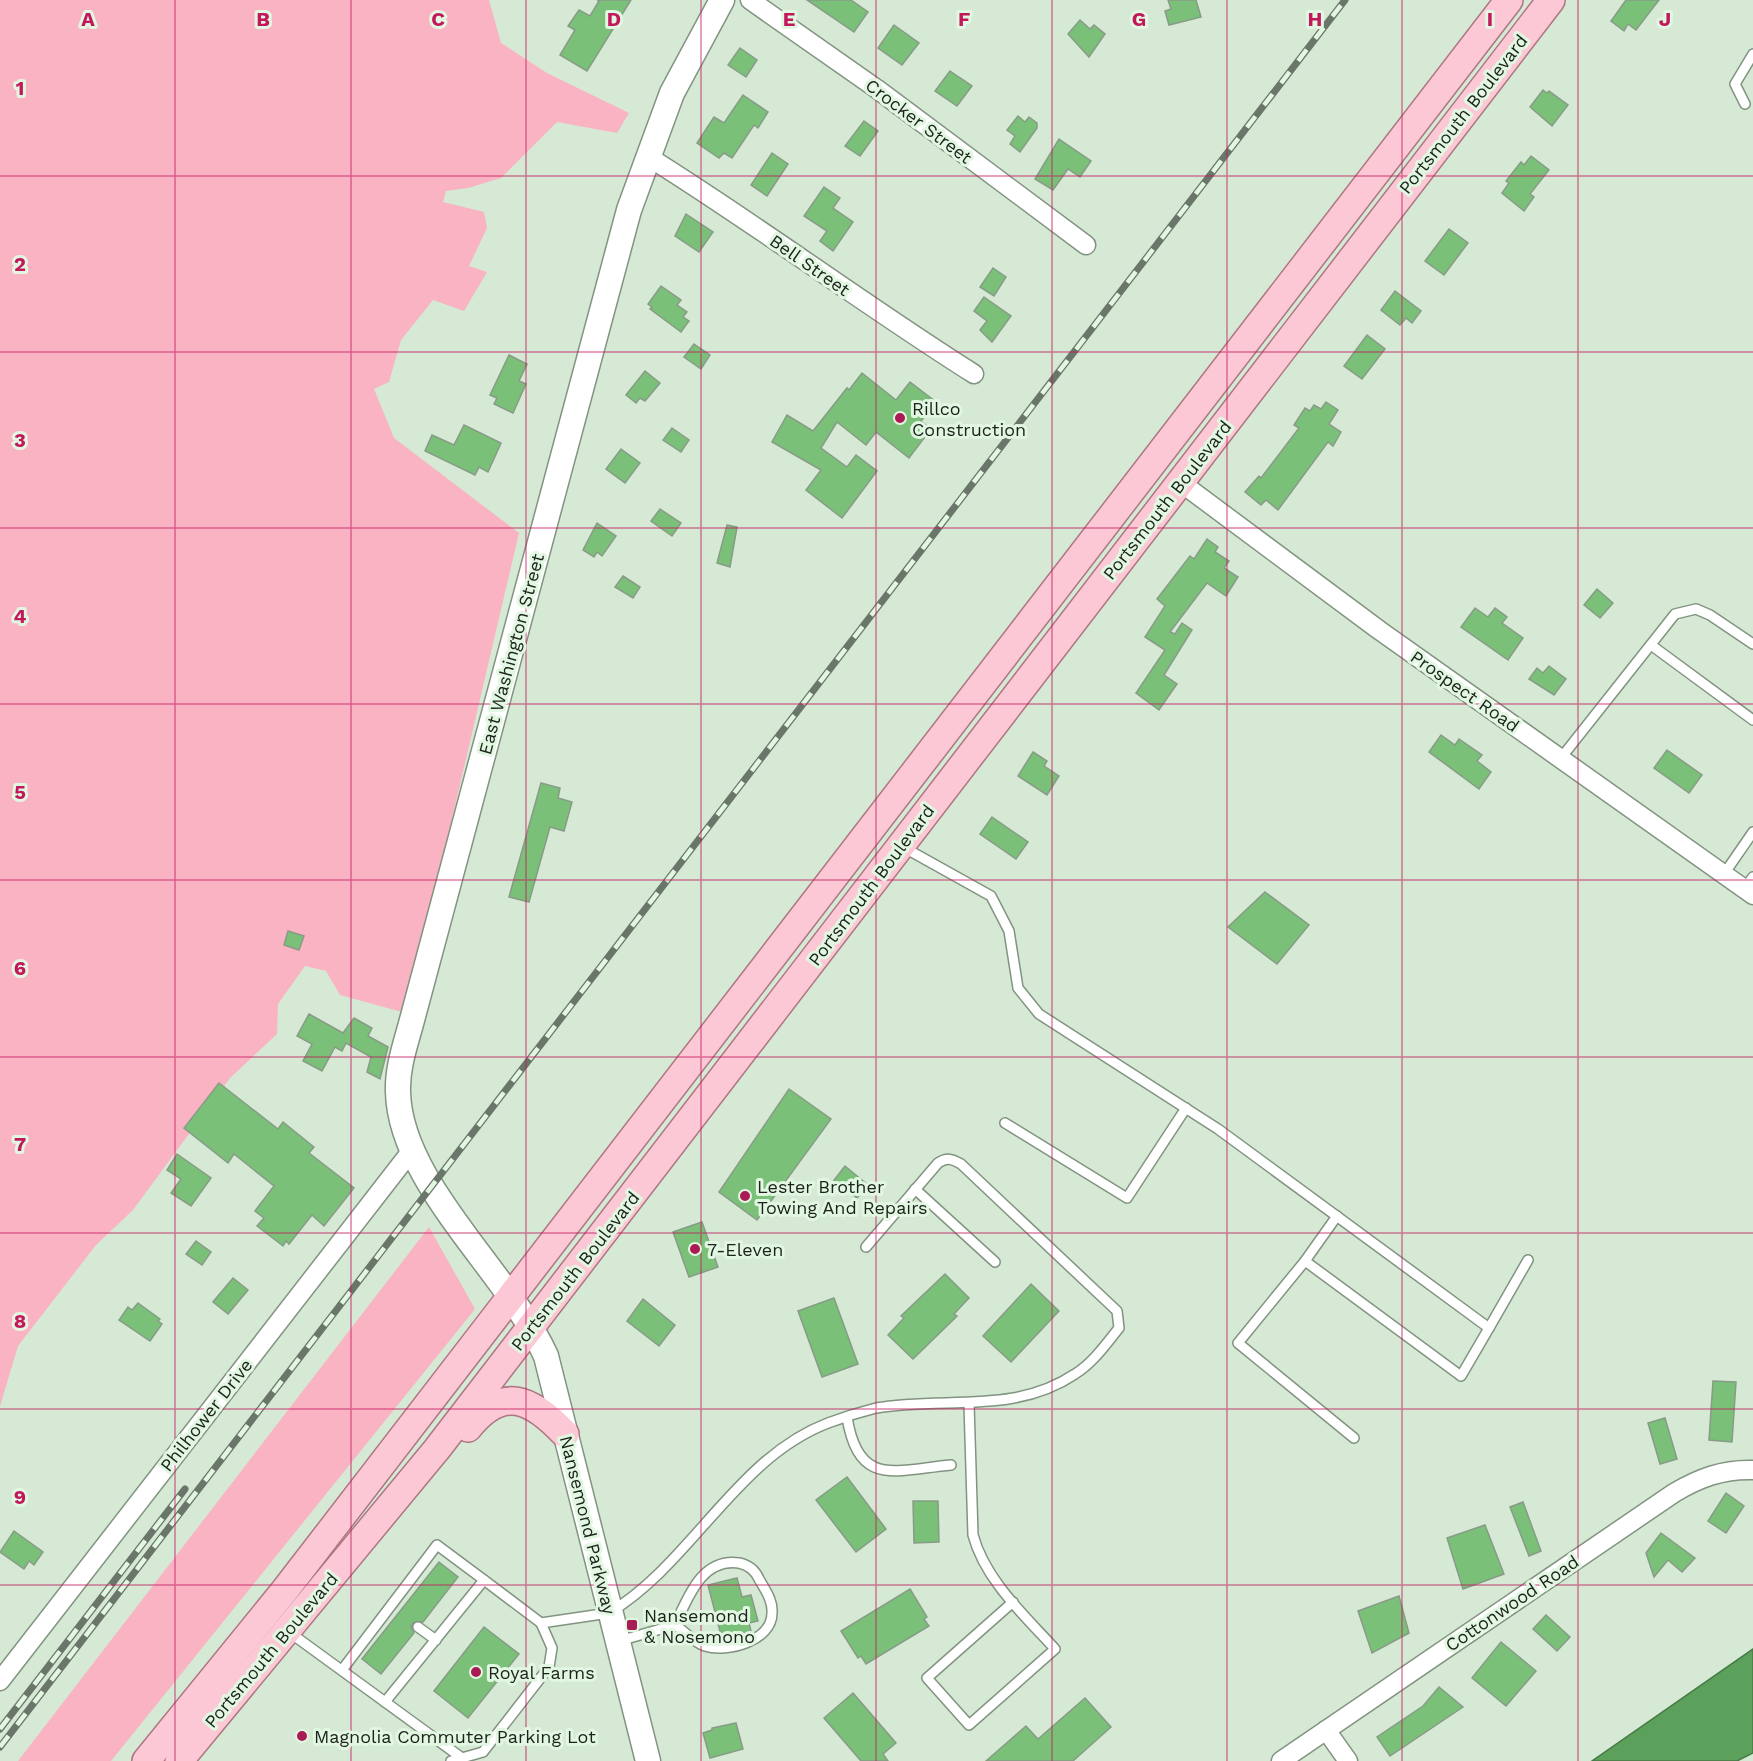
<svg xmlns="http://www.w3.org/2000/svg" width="1753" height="1761" font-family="'Work Sans',sans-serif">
<rect width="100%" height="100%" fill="#d5e9d4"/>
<g fill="#fab3c3">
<polygon points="0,0 489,0 501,43 547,73 629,113 617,133 557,122 501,178 468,188 446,191 443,202 484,212 487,228 469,266 487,272 464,311 433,300 401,340 389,382 374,389 394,438 519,533 447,840 402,1012 340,995 326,971 305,966 278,1004 277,1034 230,1078 133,1210 96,1245 18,1346 0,1406"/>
<polygon points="429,1227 475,1309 111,1761 18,1761"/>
</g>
<polygon fill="#5ca15b" stroke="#487b48" stroke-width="1.5" points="1753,1649 1753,1753 1737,1761 1592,1761"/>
<g fill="#7ac079" stroke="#889b87" stroke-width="1.5">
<polygon points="597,0 631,0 587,71 560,55 575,30 568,26 579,10 590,16 599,1"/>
<polygon points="807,0 851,0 868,12 854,32"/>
<polygon points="1168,0 1196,0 1201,17 1169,25 1165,11 1171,9"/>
<polygon points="1626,0 1659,0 1636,30 1628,24 1624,31 1611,21"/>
<polygon points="1080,20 1090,29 1094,25 1105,34 1089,57 1068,34"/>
<polygon points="894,25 919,43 902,65 878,48"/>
<polygon points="740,48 757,60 746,77 728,65"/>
<polygon points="950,71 972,86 957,106 935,91"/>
<polygon points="1543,90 1547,93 1549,91 1568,105 1552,126 1530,107"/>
<polygon points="743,95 768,112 758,128 754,125 732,158 724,153 719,158 697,143 714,117 724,123"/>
<polygon points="1018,116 1025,122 1029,117 1037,123 1037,128 1020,152 1010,144 1015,136 1007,130"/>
<polygon points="864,121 878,131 860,156 845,146"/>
<polygon points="1059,139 1091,161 1080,177 1068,169 1053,190 1035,179"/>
<polygon points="772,153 788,164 767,196 751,185"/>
<polygon points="1531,156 1549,170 1530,194 1534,197 1524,211 1502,193 1509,183 1506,181 1521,162 1524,165"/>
<polygon points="824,187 840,198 833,208 853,222 833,251 820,241 827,231 804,216"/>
<polygon points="686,214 713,232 699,252 675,236"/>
<polygon points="1449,229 1468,243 1444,275 1425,261"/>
<polygon points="993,268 1006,277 994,296 980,287"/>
<polygon points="661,286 681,300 677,305 687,312 683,317 689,321 681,332 650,309 652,307 648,304"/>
<polygon points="1395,291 1421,311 1412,323 1406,318 1400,325 1381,310"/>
<polygon points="984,297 1011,316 992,342 980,330 987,321 974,311"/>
<polygon points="1367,335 1385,349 1362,379 1344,366"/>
<polygon points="694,344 710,355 701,369 684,357"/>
<polygon points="509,355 527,364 519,381 526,384 513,413 494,404 497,398 490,395"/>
<polygon points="645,371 660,383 645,401 640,398 636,403 626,395"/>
<polygon points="862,373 896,400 910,382 936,402 921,421 931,429 909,458 876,432 866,445 837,422 821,448 847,467 856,455 877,471 842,518 806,490 821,470 772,442 787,415 813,431 847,388 849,390"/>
<polygon points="1326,402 1338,410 1329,424 1341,432 1333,446 1328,442 1278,510 1266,500 1261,505 1245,492 1259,476 1261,478 1299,428 1294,425 1305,408 1310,411 1314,405 1321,409"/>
<polygon points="464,425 501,443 488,472 479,467 475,475 425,451 432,435 454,445"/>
<polygon points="672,428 689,440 681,452 663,440"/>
<polygon points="621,449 640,463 625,483 606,469"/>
<polygon points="660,509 681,523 672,536 651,521"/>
<polygon points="597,523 616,536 602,556 597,552 594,557 583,550"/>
<polygon points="727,525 737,527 730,567 717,563"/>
<polygon points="1207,539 1218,547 1215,552 1229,561 1224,568 1238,577 1226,596 1207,583 1170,632 1175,634 1182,623 1192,630 1164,675 1177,684 1159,710 1136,693 1165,650 1145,637 1165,606 1157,599 1190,556 1194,559"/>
<polygon points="623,576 640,587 633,598 615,587"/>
<polygon points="1597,589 1613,603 1600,618 1584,605"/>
<polygon points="1475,608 1488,617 1495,608 1507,617 1502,623 1523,638 1508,660 1461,627"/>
<polygon points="1549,666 1566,679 1554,695 1529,679 1537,668 1543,673"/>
<polygon points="1441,735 1455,745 1459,739 1482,755 1477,761 1491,772 1479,789 1429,752"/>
<polygon points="1667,750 1702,775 1689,793 1654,768"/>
<polygon points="1033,752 1047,761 1044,766 1059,776 1047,795 1018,776"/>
<polygon points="541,783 560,788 558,798 572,802 564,831 550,827 529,902 509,897"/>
<polygon points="992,817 1028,842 1016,859 980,834"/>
<polygon points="1265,892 1309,925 1277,964 1228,927"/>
<polygon points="288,931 304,936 299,950 284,945"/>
<polygon points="309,1014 343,1033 354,1018 372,1028 368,1036 388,1047 380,1079 367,1072 371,1057 346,1043 342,1051 335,1047 322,1071 303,1061 312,1044 297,1036"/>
<polygon points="219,1083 278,1129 283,1122 314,1147 309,1153 354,1188 324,1226 312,1215 289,1244 286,1241 283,1246 257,1226 264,1218 255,1211 274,1186 234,1154 228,1163 184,1128"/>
<polygon points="789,1089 831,1119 757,1220 719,1192"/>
<polygon points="177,1154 211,1178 191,1206 171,1193 181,1179 167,1170"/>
<polygon points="845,1166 868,1185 857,1198 834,1180"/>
<polygon points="702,1222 718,1267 689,1277 673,1232"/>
<polygon points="196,1241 211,1252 202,1265 186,1254"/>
<polygon points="945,1274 969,1298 954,1314 957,1316 913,1359 888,1335 904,1318 901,1316"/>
<polygon points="233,1278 248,1290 228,1314 213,1302"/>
<polygon points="1031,1284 1059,1311 1011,1362 983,1336"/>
<polygon points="834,1298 858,1364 822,1377 798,1311"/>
<polygon points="643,1299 675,1325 659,1346 627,1321"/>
<polygon points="138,1303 160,1319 158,1321 162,1324 150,1341 119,1320 128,1307 132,1310"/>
<polygon points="1713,1381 1736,1382 1732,1442 1709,1440"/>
<polygon points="1665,1418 1677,1459 1660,1464 1648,1423"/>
<polygon points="847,1477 886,1529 856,1552 816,1500"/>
<polygon points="1726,1493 1744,1506 1726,1533 1708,1521"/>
<polygon points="913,1501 938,1501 939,1542 914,1543"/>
<polygon points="1523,1502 1541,1551 1529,1556 1510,1507"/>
<polygon points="1485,1525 1504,1574 1463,1589 1447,1538"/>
<polygon points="14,1531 43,1552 34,1565 29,1561 24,1569 0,1552"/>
<polygon points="1661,1533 1695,1558 1682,1572 1668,1560 1654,1577 1646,1553"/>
<polygon points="439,1562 458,1577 423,1622 413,1623 411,1627 414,1633 381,1674 362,1659"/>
<polygon points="737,1578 742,1597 751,1595 758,1621 749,1623 751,1631 722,1639 708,1585"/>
<polygon points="910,1589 927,1617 924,1619 929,1626 866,1664 861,1656 858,1658 841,1631"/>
<polygon points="1399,1596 1409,1633 1372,1653 1358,1611"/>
<polygon points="1546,1615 1570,1637 1557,1651 1533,1629"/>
<polygon points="484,1627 519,1654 468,1718 434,1691"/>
<polygon points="1501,1642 1536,1671 1506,1706 1472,1678"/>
<polygon points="1439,1687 1463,1707 1390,1756 1377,1737 1423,1706"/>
<polygon points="853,1693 896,1743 883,1754 888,1761 861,1761 824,1718"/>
<polygon points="1085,1698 1111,1727 1073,1761 986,1761 1026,1726 1038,1739"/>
<polygon points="736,1723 743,1749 710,1758 703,1733 712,1730 712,1728"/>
</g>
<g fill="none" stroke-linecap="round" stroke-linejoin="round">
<g stroke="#829481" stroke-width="12">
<g id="service">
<polyline points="1745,104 1735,84 1753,54"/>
<polyline points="1651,645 1753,720"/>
<polyline points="1561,758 1675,614 1696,609 1710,615 1753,644"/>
<polyline points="903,847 991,896 1009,931 1018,988 1039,1014 1218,1129 1489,1328 1461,1376 1305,1261 1238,1343 1354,1438"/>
<polyline points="1724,874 1753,832"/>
<polyline points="1745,888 1753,877"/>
<polyline points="1005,1123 1127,1198 1186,1108"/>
<polyline points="915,1189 995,1262"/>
<polyline points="1305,1261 1337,1216"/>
<polyline points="1489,1328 1528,1260"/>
<path d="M969,1404L973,1535C985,1580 1025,1616 1055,1649L969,1725L927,1678L1013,1602"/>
<path d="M847,1417C858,1488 895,1470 951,1465"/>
<polyline points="418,1627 436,1640"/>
<polyline points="289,1632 462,1758"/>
<path d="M619,1641L675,1625C688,1598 701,1558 739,1563C749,1565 755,1570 759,1579C765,1590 773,1600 772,1613C772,1641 727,1653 705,1646C695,1643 684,1631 675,1625"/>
<polyline points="342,1670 437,1545 484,1580"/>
<polyline points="385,1702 484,1580 541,1623"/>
<path d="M451,1761L483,1752L549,1667L552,1648L541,1623L609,1613C692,1563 736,1458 828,1423C844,1417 860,1412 876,1408C944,1396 1014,1415 1075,1374C1093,1363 1106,1344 1119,1328L1117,1311L961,1164C952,1159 947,1157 938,1163L866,1247"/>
</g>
</g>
<g stroke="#829481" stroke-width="21">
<g id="minor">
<polyline points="750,0 877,89 1086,245"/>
<path d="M647,156C758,225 863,304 974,374"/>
<polyline points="1180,482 1379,630 1753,895"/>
<polyline points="0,1681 412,1150"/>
<polyline points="1326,1730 1348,1761"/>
<path d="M1281,1761L1674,1493C1699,1478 1723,1469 1753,1470"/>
</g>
</g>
<g stroke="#829481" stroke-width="27">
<path id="secondary" d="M648,1761L546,1356C508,1272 400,1183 398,1092C397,1067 406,1043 412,1020L629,210L672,93L722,0"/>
</g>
<g stroke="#ad7682" stroke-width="30">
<g id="primary">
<path d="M468,1428C503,1384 532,1399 565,1434"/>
<polyline points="146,1761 285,1590 1509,0"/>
<polyline points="179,1761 437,1449 1551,0"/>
</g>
</g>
<use href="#service" stroke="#fff" stroke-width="9"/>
<use href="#minor" stroke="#fff" stroke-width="18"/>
<use href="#secondary" stroke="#fff" stroke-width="24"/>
<use href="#primary" stroke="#fdc8d5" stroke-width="27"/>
<g stroke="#6a766a" stroke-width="7">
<g id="rail">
<polyline points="0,1729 185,1489"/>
<polyline points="0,1747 1345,0"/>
</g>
</g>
<use href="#rail" stroke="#e2f7e1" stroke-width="4.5" stroke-dasharray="14" stroke-linecap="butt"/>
</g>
<path fill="none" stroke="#c2185b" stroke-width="1.5" stroke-opacity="0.55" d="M175,0V1761M351,0V1761M526,0V1761M701,0V1761M876,0V1761M1052,0V1761M1227,0V1761M1402,0V1761M1578,0V1761M0,176H1753M0,352H1753M0,528H1753M0,704H1753M0,880H1753M0,1057H1753M0,1233H1753M0,1409H1753M0,1585H1753"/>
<g fill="#aa1a54" stroke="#e2f7e1" stroke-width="2">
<circle cx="900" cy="418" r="6"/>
<circle cx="745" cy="1196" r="6"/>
<circle cx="695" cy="1249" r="6"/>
<rect x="626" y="1619" width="12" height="12" rx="3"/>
<circle cx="476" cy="1672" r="6"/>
<circle cx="302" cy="1736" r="6"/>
</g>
<g text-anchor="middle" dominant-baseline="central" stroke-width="6" stroke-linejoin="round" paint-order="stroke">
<g font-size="18" fill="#1b221b" stroke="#e2f7e1">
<text transform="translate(1463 114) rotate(-52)">Portsmouth Boulevard</text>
<text transform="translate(919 121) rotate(37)">Crocker Street</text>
<text transform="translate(810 265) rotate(35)">Bell Street</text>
<text transform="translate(1167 500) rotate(-52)">Portsmouth Boulevard</text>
<text transform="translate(511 654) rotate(-75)">East Washington Street</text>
<text transform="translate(1465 691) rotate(35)">Prospect Road</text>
<text transform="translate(871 885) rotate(-53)">Portsmouth Boulevard</text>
<text transform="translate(575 1271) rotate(-52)">Portsmouth Boulevard</text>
<text transform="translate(206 1415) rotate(-52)">Philhower Drive</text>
<text transform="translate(588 1525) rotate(76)">Nansemond Parkway</text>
<text transform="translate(1512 1603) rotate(-34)">Cottonwood Road</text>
<text transform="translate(271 1650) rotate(-50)">Portsmouth Boulevard</text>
</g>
<g font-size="18" fill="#1b221b" stroke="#e2f7e1" text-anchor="start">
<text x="912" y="408">Rillco<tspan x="912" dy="21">Construction</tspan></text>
<text x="757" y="1186">Lester Brother<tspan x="757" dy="21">Towing And Repairs</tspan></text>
<text x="707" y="1249">7-Eleven</text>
<text x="644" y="1615">Nansemond<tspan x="644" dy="21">&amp; Nosemono</tspan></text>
<text x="488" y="1672">Royal Farms</text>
<text x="314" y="1736">Magnolia Commuter Parking Lot</text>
</g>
</g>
<g font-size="20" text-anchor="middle" font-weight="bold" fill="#c2185b" stroke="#e2f7e1" stroke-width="6" stroke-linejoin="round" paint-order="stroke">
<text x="88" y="26">A</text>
<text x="263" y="26">B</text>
<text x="438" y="26">C</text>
<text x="614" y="26">D</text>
<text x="789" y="26">E</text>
<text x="964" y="26">F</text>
<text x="1139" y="26">G</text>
<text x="1315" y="26">H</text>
<text x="1490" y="26">I</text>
<text x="1665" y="26">J</text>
<text x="20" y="95">1</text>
<text x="20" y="271">2</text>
<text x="20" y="447">3</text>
<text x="20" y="623">4</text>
<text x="20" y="799">5</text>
<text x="20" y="975">6</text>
<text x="20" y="1151">7</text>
<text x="20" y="1328">8</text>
<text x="20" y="1504">9</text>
</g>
</svg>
